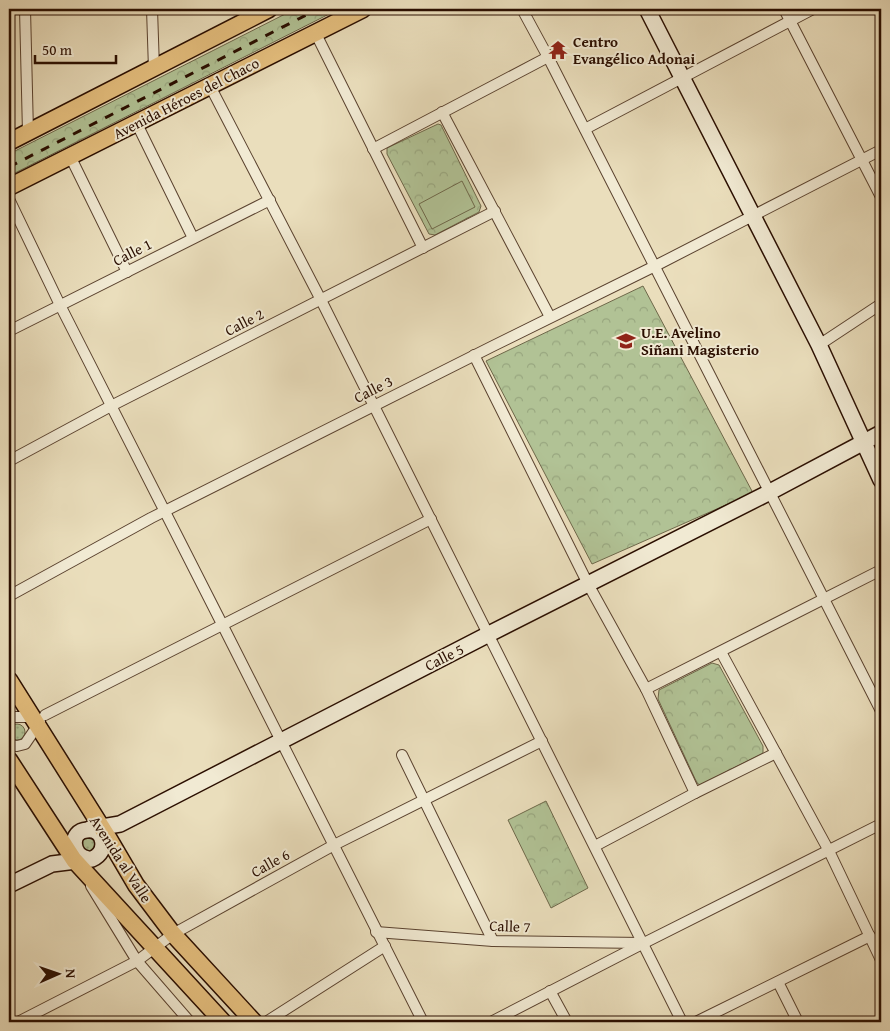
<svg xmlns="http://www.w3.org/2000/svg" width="890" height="1031" font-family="'Gentium Book Plus',serif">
<defs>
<pattern id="grass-dots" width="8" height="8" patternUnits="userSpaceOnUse" patternTransform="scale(1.25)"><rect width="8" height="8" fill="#b1c295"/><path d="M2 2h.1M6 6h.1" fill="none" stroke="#98a67f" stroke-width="1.8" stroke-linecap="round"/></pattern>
<pattern id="park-crowns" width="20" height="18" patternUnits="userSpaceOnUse" patternTransform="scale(1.25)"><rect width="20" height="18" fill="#b1c295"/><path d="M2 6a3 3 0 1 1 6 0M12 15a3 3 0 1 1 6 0" fill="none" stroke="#98a67f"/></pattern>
</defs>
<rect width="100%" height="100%" fill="#eadebc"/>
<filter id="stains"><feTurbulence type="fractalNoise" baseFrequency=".004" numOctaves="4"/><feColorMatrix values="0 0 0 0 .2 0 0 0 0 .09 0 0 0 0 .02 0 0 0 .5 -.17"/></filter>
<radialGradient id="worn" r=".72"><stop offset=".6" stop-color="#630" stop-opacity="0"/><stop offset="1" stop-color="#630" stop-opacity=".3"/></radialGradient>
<g fill="url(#grass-dots)" stroke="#6e684a">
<circle cx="17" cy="732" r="8"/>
<circle cx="88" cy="844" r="7"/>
</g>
<g fill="url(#park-crowns)" stroke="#6e684a">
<polygon points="295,9 339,9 9,176 9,154"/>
<polygon points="438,124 441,125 481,206 479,212 435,235 429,234 387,154 387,148"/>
<polygon points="643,286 753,493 592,564 486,361"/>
<polygon points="712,663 719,665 763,746 763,753 700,785 697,783 658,699 659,690"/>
<polygon points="546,801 588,888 551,908 508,820"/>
</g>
<polygon fill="#b1c295" stroke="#6e684a" points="462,181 475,207 432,229 419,204"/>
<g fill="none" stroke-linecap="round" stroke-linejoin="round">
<g stroke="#5a422f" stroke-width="12">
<g id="street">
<polyline points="25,9 28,133"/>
<polyline points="152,9 154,69"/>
<polyline points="522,9 548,57 881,711"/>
<polyline points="784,9 881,197"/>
<polyline points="315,32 423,248"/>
<polyline points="210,86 321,300 682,1022"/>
<polyline points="442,112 550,317"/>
<polyline points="136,122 193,238"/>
<polyline points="585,129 813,9"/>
<polyline points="373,149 548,57"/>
<polyline points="70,156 127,272"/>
<polyline points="9,199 60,305 222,624 423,1022"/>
<polyline points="9,331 270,200"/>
<polyline points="819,345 881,304"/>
<polyline points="474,355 588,584 646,689 695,793"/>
<polyline points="9,461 111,406 495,211"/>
<polyline points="9,596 151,518 493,346 655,266 881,150"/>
<polyline points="721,652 829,851 881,960"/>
<polyline points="646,689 881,570"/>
<polyline points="45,715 431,519"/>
<polyline points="9,720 14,717 35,717"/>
<polyline points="9,745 17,746 25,744 40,722"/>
<polyline points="402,755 493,941"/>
<polyline points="595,846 695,793 776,753"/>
<polyline points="91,886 137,961 190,1022"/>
<polyline points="376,932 493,941 643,943"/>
<polyline points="778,982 798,1022"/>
<polyline points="550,991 567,1022"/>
<polyline points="18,1022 137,961 173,934 334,845 542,741"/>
<polyline points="266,1022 385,946"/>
<polyline points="491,1022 644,943 881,824"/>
<polyline points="696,1022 870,936"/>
</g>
</g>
<g stroke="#2a0e00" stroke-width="18">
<g id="secondary">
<polyline points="647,9 819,345 881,480"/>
<polyline points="90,829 120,824 489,634 770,492 881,433"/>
<path d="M9,885L52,864L92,859C109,852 105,828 87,830C69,831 71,856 88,859"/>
</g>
</g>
<g stroke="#2a0e00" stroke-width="19">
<g id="primary">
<polyline points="9,142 269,9"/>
<polyline points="9,187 363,9"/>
<polyline points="9,680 109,839 136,885 173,934 254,1022"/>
<polyline points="9,760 74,860 223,1022"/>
</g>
</g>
<use href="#street" stroke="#f1ead3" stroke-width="10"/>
<use href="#secondary" stroke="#f1ead3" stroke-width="15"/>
<use href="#primary" stroke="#e5bf7e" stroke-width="16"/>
<polyline stroke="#2a0e00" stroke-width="3" stroke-dasharray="9 9" stroke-linecap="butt" points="9,167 318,9"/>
</g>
<defs>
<g id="temple-bare" transform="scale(1.5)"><path d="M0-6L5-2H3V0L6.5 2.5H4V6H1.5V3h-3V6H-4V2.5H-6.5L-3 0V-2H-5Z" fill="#8f2418" stroke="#f1ead3" stroke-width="2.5" paint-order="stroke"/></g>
<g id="school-bare" transform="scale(1.5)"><path d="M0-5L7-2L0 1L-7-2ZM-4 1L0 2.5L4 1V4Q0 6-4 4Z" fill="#8f2418" stroke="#f1ead3" stroke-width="2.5" paint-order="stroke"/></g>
</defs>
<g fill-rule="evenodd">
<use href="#temple-bare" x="558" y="50"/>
<use href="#school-bare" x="626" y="341"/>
</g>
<g text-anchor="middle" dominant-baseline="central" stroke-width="4" stroke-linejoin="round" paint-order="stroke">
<g font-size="15" font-weight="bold" fill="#2a0e00" stroke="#f1ead3" text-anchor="start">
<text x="573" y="41">Centro<tspan x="573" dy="17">Evangélico Adonai</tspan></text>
<text x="641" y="332">U.E. Avelino<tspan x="641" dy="17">Siñani Magisterio</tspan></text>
</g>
<g font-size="15" fill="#2a0e00" stroke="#f1ead3">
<text transform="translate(186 98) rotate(-27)">Avenida Héroes del Chaco</text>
<text transform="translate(132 252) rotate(-27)">Calle 1</text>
<text transform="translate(244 322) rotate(-27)">Calle 2</text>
<text transform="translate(373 389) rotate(-27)">Calle 3</text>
<text transform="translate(444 657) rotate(-27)">Calle 5</text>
<text transform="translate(121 859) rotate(57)">Avenida al Valle</text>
<text transform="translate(270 863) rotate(-29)">Calle 6</text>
<text transform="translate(510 926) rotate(2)">Calle 7</text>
</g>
</g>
<rect width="890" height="1031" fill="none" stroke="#eadebc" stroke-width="30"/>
<rect x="10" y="10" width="870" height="1011" fill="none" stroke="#2a0e00" stroke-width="2.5"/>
<rect x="15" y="15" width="860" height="1001" fill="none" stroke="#2a0e00"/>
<g transform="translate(58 974) rotate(88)" stroke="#f1ead3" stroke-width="4" paint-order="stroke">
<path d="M0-4L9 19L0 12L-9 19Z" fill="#2a0e00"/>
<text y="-8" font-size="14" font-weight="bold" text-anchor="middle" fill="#2a0e00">N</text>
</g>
<path d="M35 55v8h81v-8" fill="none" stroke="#2a0e00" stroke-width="2.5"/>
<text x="42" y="55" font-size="15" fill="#2a0e00" stroke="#f1ead3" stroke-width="4" paint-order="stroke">50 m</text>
<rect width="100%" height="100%" filter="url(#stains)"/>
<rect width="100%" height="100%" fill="url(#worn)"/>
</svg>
